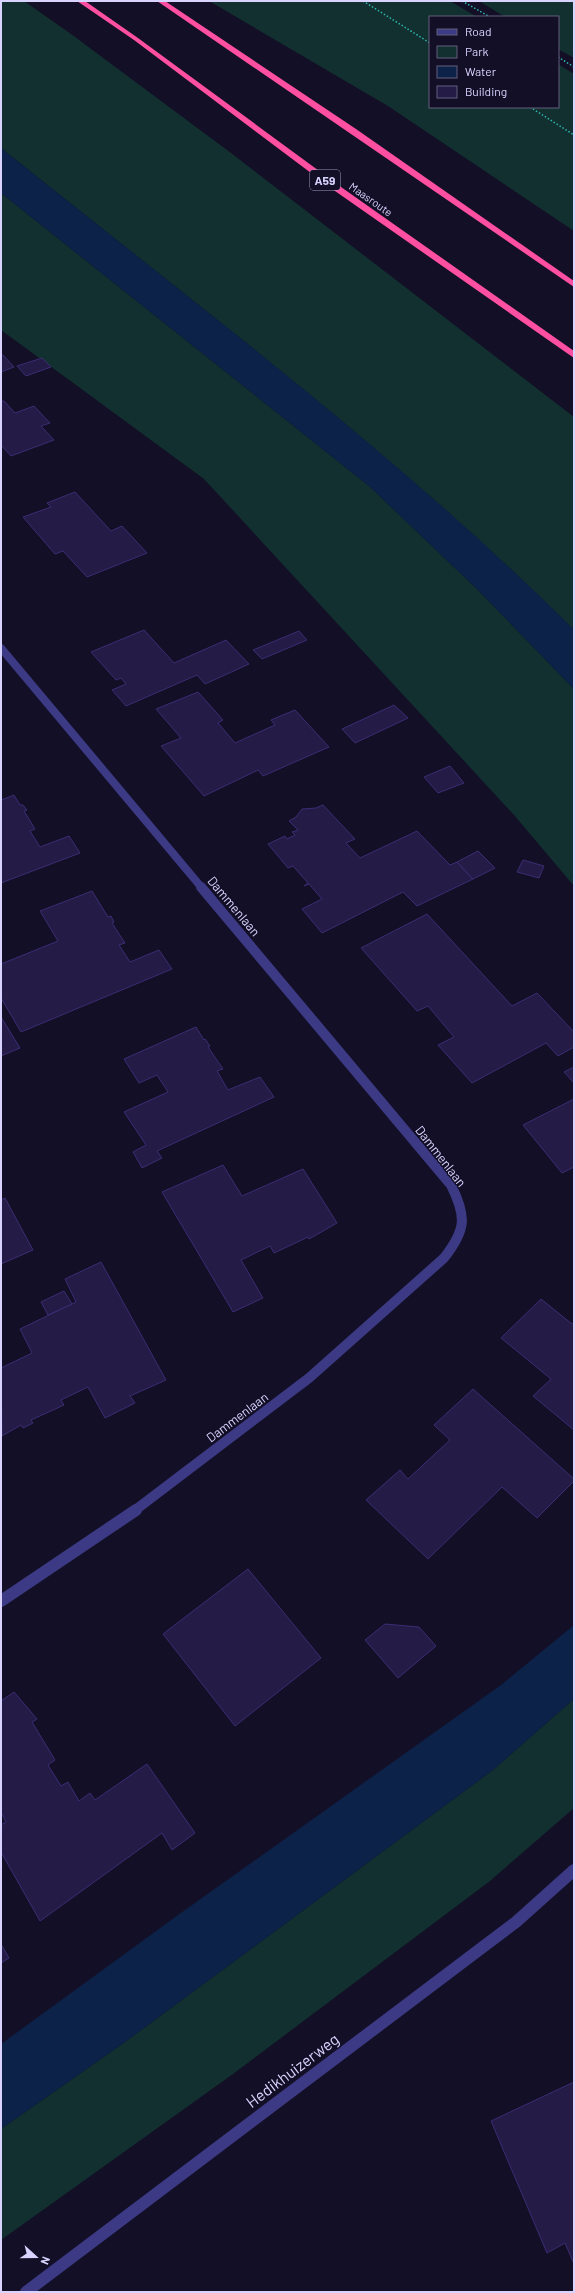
<svg xmlns="http://www.w3.org/2000/svg" width="575" height="2293" font-family="Barlow,sans-serif">
<rect width="100%" height="100%" fill="#130f26"/>
<g fill="#12302f">
<path d="M1,1H24L71,34L231,153L574,417V630C397,454 195,304 1,148Z"/>
<polygon points="209,1 450,1 477,17 430,17 430,107 558,107 558,64 574,74 574,231 388,106"/>
<polygon points="479,1 574,1 574,58 558,49 558,17 505,17"/>
<polygon points="1,193 369,486 477,589 574,689 574,886 514,815 204,479 1,330"/>
<polygon points="574,1699 574,1808 490,1881 233,2074 1,2240 1,2129 125,2042 493,1770"/>
</g>
<g fill="#0c2248">
<path d="M1,148C195,304 398,454 574,630V689L477,589L369,486L1,193Z"/>
<polygon points="574,1625 574,1699 493,1770 125,2042 1,2129 1,2044 178,1915 501,1685"/>
</g>
<g fill="#241b47" stroke="#3b2d73">
<polygon points="3,355 14,367 1,372 1,356"/>
<polygon points="42,358 51,367 26,376 17,366"/>
<polygon points="1,401 4,401 15,413 34,406 50,423 41,426 54,440 11,456 1,445"/>
<polygon points="75,492 111,531 122,526 147,553 87,577 63,551 55,554 23,517 51,507 47,503"/>
<polygon points="144,630 174,663 226,640 249,664 205,684 197,675 126,706 112,690 126,684 121,678 116,680 91,652"/>
<polygon points="299,631 307,640 262,659 253,650"/>
<polygon points="198,692 223,720 218,723 235,743 275,725 271,720 295,710 329,747 263,776 258,770 204,796 161,746 181,738 156,709"/>
<polygon points="394,705 408,718 355,743 342,729"/>
<polygon points="450,766 464,783 438,793 424,777"/>
<polygon points="14,795 20,805 23,805 27,810 24,811 35,829 30,831 40,847 69,836 80,853 1,883 1,800"/>
<polygon points="323,805 355,839 346,843 360,858 417,831 450,865 457,862 473,879 417,906 403,892 322,933 302,909 322,899 309,884 304,886 308,883 293,866 288,868 268,844 285,836 287,839 295,835 292,832 298,830 289,821 296,817 302,809 316,808"/>
<polygon points="478,851 495,868 473,879 457,862"/>
<polygon points="523,860 544,866 539,878 517,872"/>
<polygon points="92,891 108,917 111,916 114,922 112,923 125,943 119,945 130,962 159,950 172,969 21,1032 1,998 1,964 58,941 40,911"/>
<polygon points="427,914 512,1006 537,993 574,1032 574,1047 558,1056 546,1043 472,1083 438,1045 454,1037 428,1006 417,1011 361,948"/>
<polygon points="1,1017 20,1048 1,1056"/>
<polygon points="196,1027 204,1040 205,1039 210,1046 208,1047 223,1069 217,1071 228,1090 260,1077 274,1097 157,1151 162,1158 142,1168 133,1152 146,1145 124,1112 168,1092 157,1075 139,1083 124,1059"/>
<polygon points="574,1067 574,1083 564,1072"/>
<polygon points="574,1099 574,1167 562,1173 523,1125"/>
<polygon points="223,1165 242,1196 303,1169 337,1223 309,1239 308,1237 274,1253 270,1246 241,1260 263,1298 233,1312 162,1192"/>
<polygon points="5,1198 33,1250 1,1264 1,1200"/>
<polygon points="101,1262 166,1380 130,1396 135,1403 105,1418 88,1387 61,1400 64,1405 31,1420 33,1423 23,1428 21,1425 2,1436 1,1368 32,1353 20,1329 76,1302 65,1279"/>
<polygon points="64,1291 72,1304 48,1315 41,1302"/>
<polygon points="541,1299 572,1324 574,1322 574,1430 533,1396 551,1379 501,1338"/>
<polygon points="473,1389 574,1479 574,1481 537,1518 502,1487 428,1559 366,1500 400,1470 408,1479 450,1440 434,1425"/>
<polygon points="248,1569 321,1658 235,1726 163,1634"/>
<polygon points="385,1624 419,1627 436,1646 398,1678 365,1640"/>
<polygon points="14,1692 37,1719 32,1722 55,1760 48,1765 61,1786 68,1782 79,1801 90,1793 95,1800 147,1764 195,1833 172,1850 162,1833 40,1921 1,1852 1,1825 6,1822 1,1812 1,1701"/>
<polygon points="1,1944 9,1958 1,1963"/>
<polygon points="574,2082 574,2264 565,2243 547,2253 491,2121"/>
</g>
<g fill="none" stroke-linecap="round" stroke-linejoin="round">
<g stroke="#2fb8b0" stroke-width="1.5" stroke-dasharray="1.5 2" stroke-linecap="butt">
<polyline points="363,1 430,43"/>
<polyline points="462,1 490,17"/>
<polyline points="558,57 574,67"/>
<polyline points="530,107 574,135"/>
</g>
<polyline stroke="#3d3a85" stroke-width="8" points="1,648 202,888"/>
<path stroke="#3d3a85" stroke-width="10" d="M134,1511L309,1378L444,1258C466,1230 467,1217 451,1185L201,887"/>
<g stroke="#3d3a85" stroke-width="12">
<polyline points="1,1601 136,1510"/>
<polyline points="26,2292 516,1922 574,1870"/>
</g>
<g fill="#ff4fa3" fill-rule="evenodd">
<polygon points="77,1 85,1 138,38 341,187 574,351 574,358 335,191 134,40"/>
<polygon points="157,1 165,1 356,129 574,281 574,287"/>
</g>
</g>
<g text-anchor="middle" dominant-baseline="central" stroke-width="3" stroke-linejoin="round" paint-order="stroke">
<g font-size="11" fill="#d9d4ff" stroke="#130f26">
<text transform="translate(371 199) rotate(35)">Maasroute</text>
</g>
<rect fill="#130f26" stroke="#9e99be" stroke-width="1" x="310" y="170" width="30" height="20" rx="3"/>
<g font-size="12" font-weight="bold" fill="#d9d4ff">
<text x="325" y="180">A59</text>
</g>
<g font-size="13" fill="#d9d4ff" stroke="#130f26">
<text transform="translate(234 906) rotate(50)">Dammenlaan</text>
<text transform="translate(441 1156) rotate(52)">Dammenlaan</text>
<text transform="translate(237 1417) rotate(-37)">Dammenlaan</text>
</g>
<g font-size="16" fill="#d9d4ff" stroke="#130f26">
<text transform="translate(292 2070) rotate(-37)">Hedikhuizerweg</text>
</g>
</g>
<rect width="575" height="2293" fill="none" stroke="#d9d4ff" stroke-width="4"/>
<rect x="429" y="16" width="130" height="92" fill="#130f26" stroke="#625e7d"/>
<rect x="437" y="29" width="20" height="6" fill="#3d3a85" stroke="#625e7d"/>
<text x="465" y="36" font-size="12" fill="#d9d4ff">Road</text>
<rect x="437" y="46" width="20" height="12" fill="#12302f" stroke="#625e7d"/>
<text x="465" y="56" font-size="12" fill="#d9d4ff">Park</text>
<rect x="437" y="66" width="20" height="12" fill="#0c2248" stroke="#625e7d"/>
<text x="465" y="76" font-size="12" fill="#d9d4ff">Water</text>
<rect x="437" y="86" width="20" height="12" fill="#241b47" stroke="#625e7d"/>
<text x="465" y="96" font-size="12" fill="#d9d4ff">Building</text>
<g transform="translate(36 2257) rotate(111)" stroke="#130f26" stroke-width="3" paint-order="stroke">
<path d="M0-3L7 15L0 10L-7 15Z" fill="#d9d4ff"/>
<text y="-6" font-size="11" font-weight="bold" text-anchor="middle" fill="#d9d4ff">N</text>
</g>
</svg>
